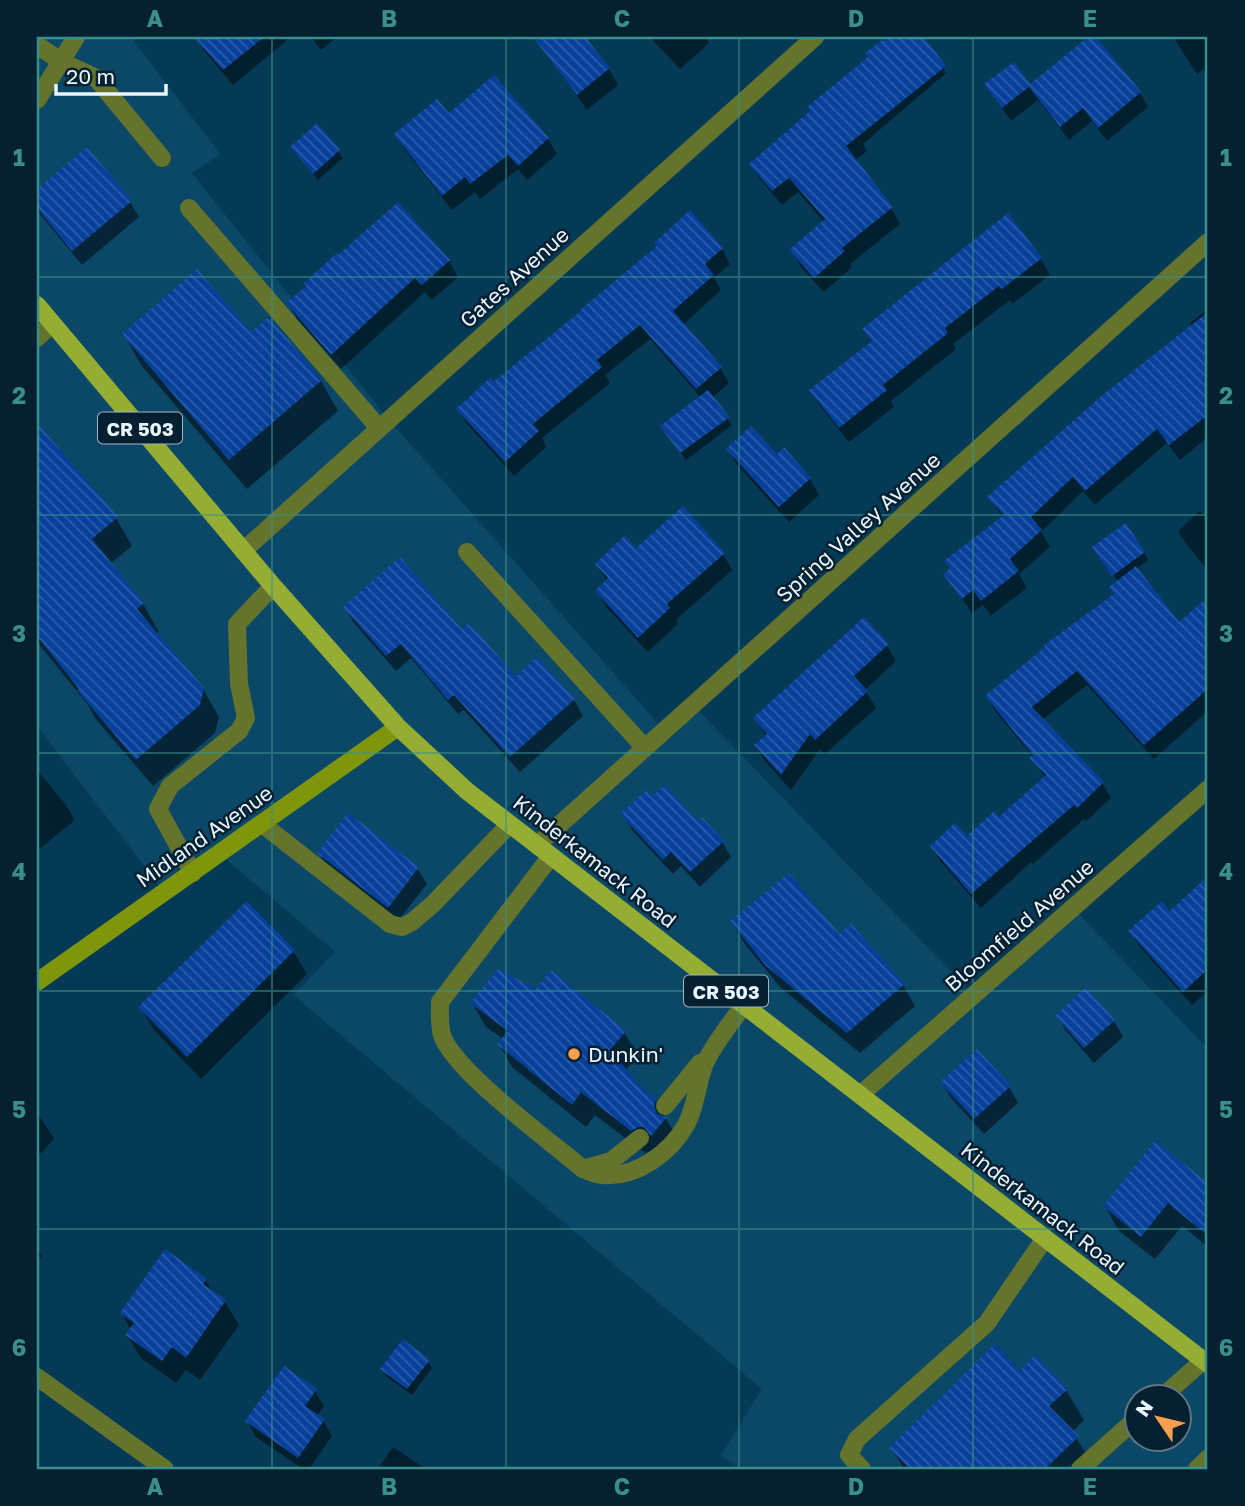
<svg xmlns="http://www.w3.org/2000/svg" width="1245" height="1506" font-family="'Golos Text',sans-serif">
<defs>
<pattern id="building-back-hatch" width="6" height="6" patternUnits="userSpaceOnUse" patternTransform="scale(1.75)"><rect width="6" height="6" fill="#07409a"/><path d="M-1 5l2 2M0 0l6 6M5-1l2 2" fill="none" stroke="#2b5ca9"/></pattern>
</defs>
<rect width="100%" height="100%" fill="#053a57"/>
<path fill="#0b4767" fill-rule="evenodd" d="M37,37H89L92,39L98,37H131L220,154L192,173L389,420L664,730L693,705L974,995L1073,908L1208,1049V1469H740L721,1455L762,1389L293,995L335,952L220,854L164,892L37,726ZM1136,1398H1178V1440H1136Z"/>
<g fill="#0007">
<polygon points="196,37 291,37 233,85 205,52"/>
<polygon points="311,37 337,37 321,50"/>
<polygon points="535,37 582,37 609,69 618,85 587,110"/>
<polygon points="650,37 705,37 709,43 680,69"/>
<polygon points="890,37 897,37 901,42 907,37 921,37 946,73 863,144 867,151 855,161 891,208 900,224 850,264 852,267 824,292 800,266 792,250 824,222 798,192 782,205 760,179 751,164 870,58 868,54"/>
<polygon points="1091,37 1094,37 1140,93 1148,107 1107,141 1092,121 1069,140 1038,100 1011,121 986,85 1030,87"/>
<polygon points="1173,37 1208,37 1208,75 1204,69 1197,74"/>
<polygon points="448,116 548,139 557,154 527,180 518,169 480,199 475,192 452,210 405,150 396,134"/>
<polygon points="317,126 343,158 318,180 292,148"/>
<polygon points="87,149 130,202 139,217 82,265 39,213 37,191"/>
<polygon points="1008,216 1041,259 1050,275 1012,304 1010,300 953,344 956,349 891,401 894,407 849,442 820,406 811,390 872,342 864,329"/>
<polygon points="722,249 730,264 714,278 721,290 683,325 720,368 729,383 712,398 732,425 686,460 667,434 701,398 650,339 605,375 610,383 542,438 546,447 514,476 467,424 458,409 494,383"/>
<polygon points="449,261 458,277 432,300 425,292 341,369 297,319 288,303"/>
<polygon points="1208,309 1208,437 1180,460 1167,443 1095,505 1083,491 1041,532 1050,547 1019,574 1027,588 991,615 983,605 972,613 945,574 1003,518 989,497 1192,327 1190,323"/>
<polygon points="124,334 250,335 321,381 338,411 247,489 141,365"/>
<polygon points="37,426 116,518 132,546 110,564 143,604 159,632 156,634 203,689 219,717 215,733 153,786 95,718 88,705 37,642"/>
<polygon points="728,449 776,457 810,479 819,495 789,522 737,465"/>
<polygon points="683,509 723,554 732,570 676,620 678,624 648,652 606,607 597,591 607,581 597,564 636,550"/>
<polygon points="1200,511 1208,521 1208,570 1187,545 1178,531"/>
<polygon points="1144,552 1148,560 1136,569 1179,625 1208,600 1208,711 1154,759 1087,685 1042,720 1102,783 1111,798 1086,821 1084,819 1033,864 1031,862 981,908 940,861 932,846 966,839 999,819 1045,778 1033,757 995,711 987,697 1116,596 1118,582 1099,555"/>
<polygon points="345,608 462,632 515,679 537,659 574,700 583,716 520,772 464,710 458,714 411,658 396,671 354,623"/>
<polygon points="887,645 896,661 865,690 876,708 825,754 820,749 791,790 765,761 756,746 766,736 755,718"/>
<polygon points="37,770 66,805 75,820 37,851"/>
<polygon points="652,799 698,824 722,842 731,857 700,887 681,866 673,874 632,830 623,814"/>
<polygon points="319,853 417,868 427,884 397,922 328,868"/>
<polygon points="1208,879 1208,991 1192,1005 1139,946 1130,931 1170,914"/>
<polygon points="732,922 839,936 903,985 915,1006 860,1053 780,987 744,943"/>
<polygon points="293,951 307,974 201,1079 154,1030 140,1007"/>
<polygon points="1086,990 1114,1021 1123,1037 1094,1063 1066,1031 1057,1016"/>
<polygon points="472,1003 624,1032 638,1055 625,1071 640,1089 655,1100 679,1141 645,1153 595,1115 586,1127 512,1067 499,1044 503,1039 486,1027"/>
<polygon points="942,1082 1009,1087 1018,1103 984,1134 951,1098"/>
<polygon points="37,1112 54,1139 37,1157"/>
<polygon points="1155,1143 1208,1186 1208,1247 1182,1226 1155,1259 1118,1230 1105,1206"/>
<polygon points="37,1248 42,1256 37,1261"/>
<polygon points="206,1280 213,1293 225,1302 239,1325 200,1380 186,1370 176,1383 141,1358 127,1335 131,1330 122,1313"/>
<polygon points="428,1361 432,1368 412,1395 387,1377 382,1369"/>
<polygon points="1020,1373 1066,1390 1084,1420 1072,1432 1095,1467 1093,1469 904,1469 892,1449"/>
<polygon points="315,1391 324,1406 317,1416 323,1420 332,1436 309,1469 303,1469 256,1437 247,1421"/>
<polygon points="393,1447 426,1469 378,1469"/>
</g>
<g fill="url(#building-back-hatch)">
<polygon points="194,37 264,37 223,70"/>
<polygon points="533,37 585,37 610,68 577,95"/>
<polygon points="887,37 924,37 946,66 846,146 893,207 842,248 845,251 814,278 789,250 825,219 789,178 772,191 749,164 810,111 807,107 868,57 865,53"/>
<polygon points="1088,37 1096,37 1141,92 1098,128 1083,108 1060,127 1029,87 1002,108 984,84 1014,62 1030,84"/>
<polygon points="494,75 549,138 518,166 508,155 470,184 465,177 442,196 394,134 437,99 449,113"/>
<polygon points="317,123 340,150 313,174 290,147"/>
<polygon points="87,147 132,201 72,251 37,208 37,189"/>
<polygon points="398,202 450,260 422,285 415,278 331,355 286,303 306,286 304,283 337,253 338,255"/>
<polygon points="690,210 723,248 705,264 714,275 673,311 722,367 696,389 640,325 597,360 602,367 533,424 539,431 505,462 456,409 491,377 494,381 581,311 580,310 657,246 654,243"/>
<polygon points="1008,213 1042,258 1002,289 999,286 945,328 948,333 883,385 887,390 839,428 809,390 872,341 862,329"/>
<polygon points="197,269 251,332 269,317 322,380 229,460 122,334"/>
<polygon points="1208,312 1208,415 1169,445 1157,429 1085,491 1073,477 1031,517 1042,530 1010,559 1019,571 981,601 973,590 962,599 943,574 950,568 944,561 1004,515 987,497 1105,393"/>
<polygon points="708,390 730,417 680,453 660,426"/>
<polygon points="37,423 118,517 92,539 144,603 137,609 204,688 200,705 136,760 77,690 79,689 37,636"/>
<polygon points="751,426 777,454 784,447 811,478 779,507 726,449"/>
<polygon points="683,506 725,553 667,604 670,608 638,638 595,591 608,578 595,564 625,535 636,548"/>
<polygon points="1126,523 1145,552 1112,576 1092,547"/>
<polygon points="400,557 462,629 469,623 516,676 537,657 575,699 510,757 454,695 448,700 401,644 386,656 343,607"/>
<polygon points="1136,566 1179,622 1208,597 1208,689 1144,745 1077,671 1032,707 1104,782 1077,808 1074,805 971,894 930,846 955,823 967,836 994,811 999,817 1046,775 1029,758 1033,755 985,696 1045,647 1044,645 1114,594 1109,587"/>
<polygon points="864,617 889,644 854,676 868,691 815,740 810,734 781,775 754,745 767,734 753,718"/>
<polygon points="665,785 698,821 702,817 724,841 690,872 671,852 663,860 620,814 646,790 652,796"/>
<polygon points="348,813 419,867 388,908 317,853"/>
<polygon points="789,873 839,934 851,924 905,984 847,1033 766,966 730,921"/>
<polygon points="1208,876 1208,969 1183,992 1128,931 1162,901 1170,911"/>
<polygon points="247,901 295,950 187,1057 138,1007"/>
<polygon points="498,969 536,989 551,970 626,1031 610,1050 642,1088 656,1099 654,1105 657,1114 667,1117 651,1136 644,1127 638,1127 631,1131 581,1092 572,1105 497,1044 508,1031 470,1003"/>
<polygon points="1086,987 1115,1020 1084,1048 1055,1016"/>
<polygon points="977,1049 1011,1086 974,1119 940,1082"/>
<polygon points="1155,1141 1208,1183 1208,1236 1168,1203 1141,1237 1103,1206"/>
<polygon points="165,1249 207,1279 203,1284 226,1300 186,1358 172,1347 162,1361 125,1335 134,1323 120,1313"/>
<polygon points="403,1339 430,1360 407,1389 380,1369"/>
<polygon points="995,1344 1020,1371 1035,1355 1068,1389 1049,1406 1079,1436 1045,1469 910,1469 889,1448"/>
<polygon points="284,1366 317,1389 305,1406 325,1419 298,1458 245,1421"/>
</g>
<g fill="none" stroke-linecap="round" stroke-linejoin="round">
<g stroke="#64742d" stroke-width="18">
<polyline points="37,45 62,62 96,78 162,158"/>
<polyline points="189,208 379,428"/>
<polyline points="37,338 52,324"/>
<polyline points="467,552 645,748"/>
<polyline points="262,824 390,924 402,927 412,922 433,904 510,824"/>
<path d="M551,856L440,1002C440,1013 439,1024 442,1035C453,1070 551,1142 583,1169C589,1171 596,1175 603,1175C636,1178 670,1153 686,1125C696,1107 697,1083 705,1063C715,1042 730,1024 744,1005"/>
<polyline points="193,873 158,809 170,786 239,731 246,718 239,684 237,624 273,586"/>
<polyline points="665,1106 700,1063"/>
<polyline points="583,1169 611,1161 640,1138"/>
<polyline points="1161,1398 1204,1360"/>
<polyline points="862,1469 849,1455 857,1439 987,1323 1045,1238"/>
<polyline points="1080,1469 1136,1419"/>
<polyline points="1197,1469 1208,1458"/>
</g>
<g stroke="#64742d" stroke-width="18">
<polyline points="37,100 76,37"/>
<polyline points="243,551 815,37"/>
<polyline points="537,845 1208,242"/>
<polyline points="860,1095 1208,789"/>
<polyline points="37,1377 165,1469"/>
</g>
<polyline stroke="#7e950c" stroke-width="18" points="37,982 398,727"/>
<polyline stroke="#95ad33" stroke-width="18" points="37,305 273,586 398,727 467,791 1208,1364"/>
</g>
<path fill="none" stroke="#3b8f8b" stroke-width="2" stroke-opacity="0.55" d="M272,37V1469M506,37V1469M739,37V1469M973,37V1469M37,277H1208M37,515H1208M37,753H1208M37,991H1208M37,1229H1208"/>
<circle fill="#f99f4d" stroke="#052030" stroke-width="2.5" cx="574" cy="1054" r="7"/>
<g text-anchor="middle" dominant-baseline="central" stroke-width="5" stroke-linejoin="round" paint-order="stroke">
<g fill="#052030" stroke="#a5b5c1" stroke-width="2">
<rect x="98" y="412.5" width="84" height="31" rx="5"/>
<rect x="684" y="975.5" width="84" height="31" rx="5"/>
</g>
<g font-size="19" font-weight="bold" fill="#e9f5ff">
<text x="140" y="428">CR 503</text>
<text x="726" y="991">CR 503</text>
</g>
<g font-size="21" fill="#e9f5ff" stroke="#052030">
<text transform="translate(514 277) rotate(-42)">Gates Avenue</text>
<text transform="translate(858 527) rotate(-42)">Spring Valley Avenue</text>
<text transform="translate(204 836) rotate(-35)">Midland Avenue</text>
<text transform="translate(595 861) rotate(38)">Kinderkamack Road</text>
<text transform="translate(1019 925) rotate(-41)">Bloomfield Avenue</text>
<text transform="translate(1043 1208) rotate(38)">Kinderkamack Road</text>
</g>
<g font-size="21" fill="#e9f5ff" stroke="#052030" text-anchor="start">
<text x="588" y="1054">Dunkin'</text>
</g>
</g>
<rect width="1245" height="1506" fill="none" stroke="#052030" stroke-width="77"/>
<g transform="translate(1158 1418) rotate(305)"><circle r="33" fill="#052030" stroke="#607583" stroke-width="2"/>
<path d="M0-5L12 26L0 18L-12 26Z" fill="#f99f4d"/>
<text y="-10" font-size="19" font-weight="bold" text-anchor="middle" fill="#e9f5ff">N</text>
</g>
<path d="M56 84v10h110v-10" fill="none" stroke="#e9f5ff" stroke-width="3.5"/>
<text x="66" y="84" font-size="21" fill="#e9f5ff" stroke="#052030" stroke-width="5" paint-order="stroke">20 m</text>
<rect x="38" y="38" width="1168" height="1430" fill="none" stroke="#3b8f8b" stroke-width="2.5"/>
<g font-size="23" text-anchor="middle" font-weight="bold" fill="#3b8f8b">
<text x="155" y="27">A</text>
<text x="389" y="27">B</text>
<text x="622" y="27">C</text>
<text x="856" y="27">D</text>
<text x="1090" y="27">E</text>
<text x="19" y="166">1</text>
<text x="1226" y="166">1</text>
<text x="19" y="404">2</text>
<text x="1226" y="404">2</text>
<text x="19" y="642">3</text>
<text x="1226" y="642">3</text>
<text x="19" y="880">4</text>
<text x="1226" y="880">4</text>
<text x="19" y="1118">5</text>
<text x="1226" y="1118">5</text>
<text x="19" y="1356">6</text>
<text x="1226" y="1356">6</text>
<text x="155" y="1495">A</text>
<text x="389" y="1495">B</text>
<text x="622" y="1495">C</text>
<text x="856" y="1495">D</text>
<text x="1090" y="1495">E</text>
</g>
</svg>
